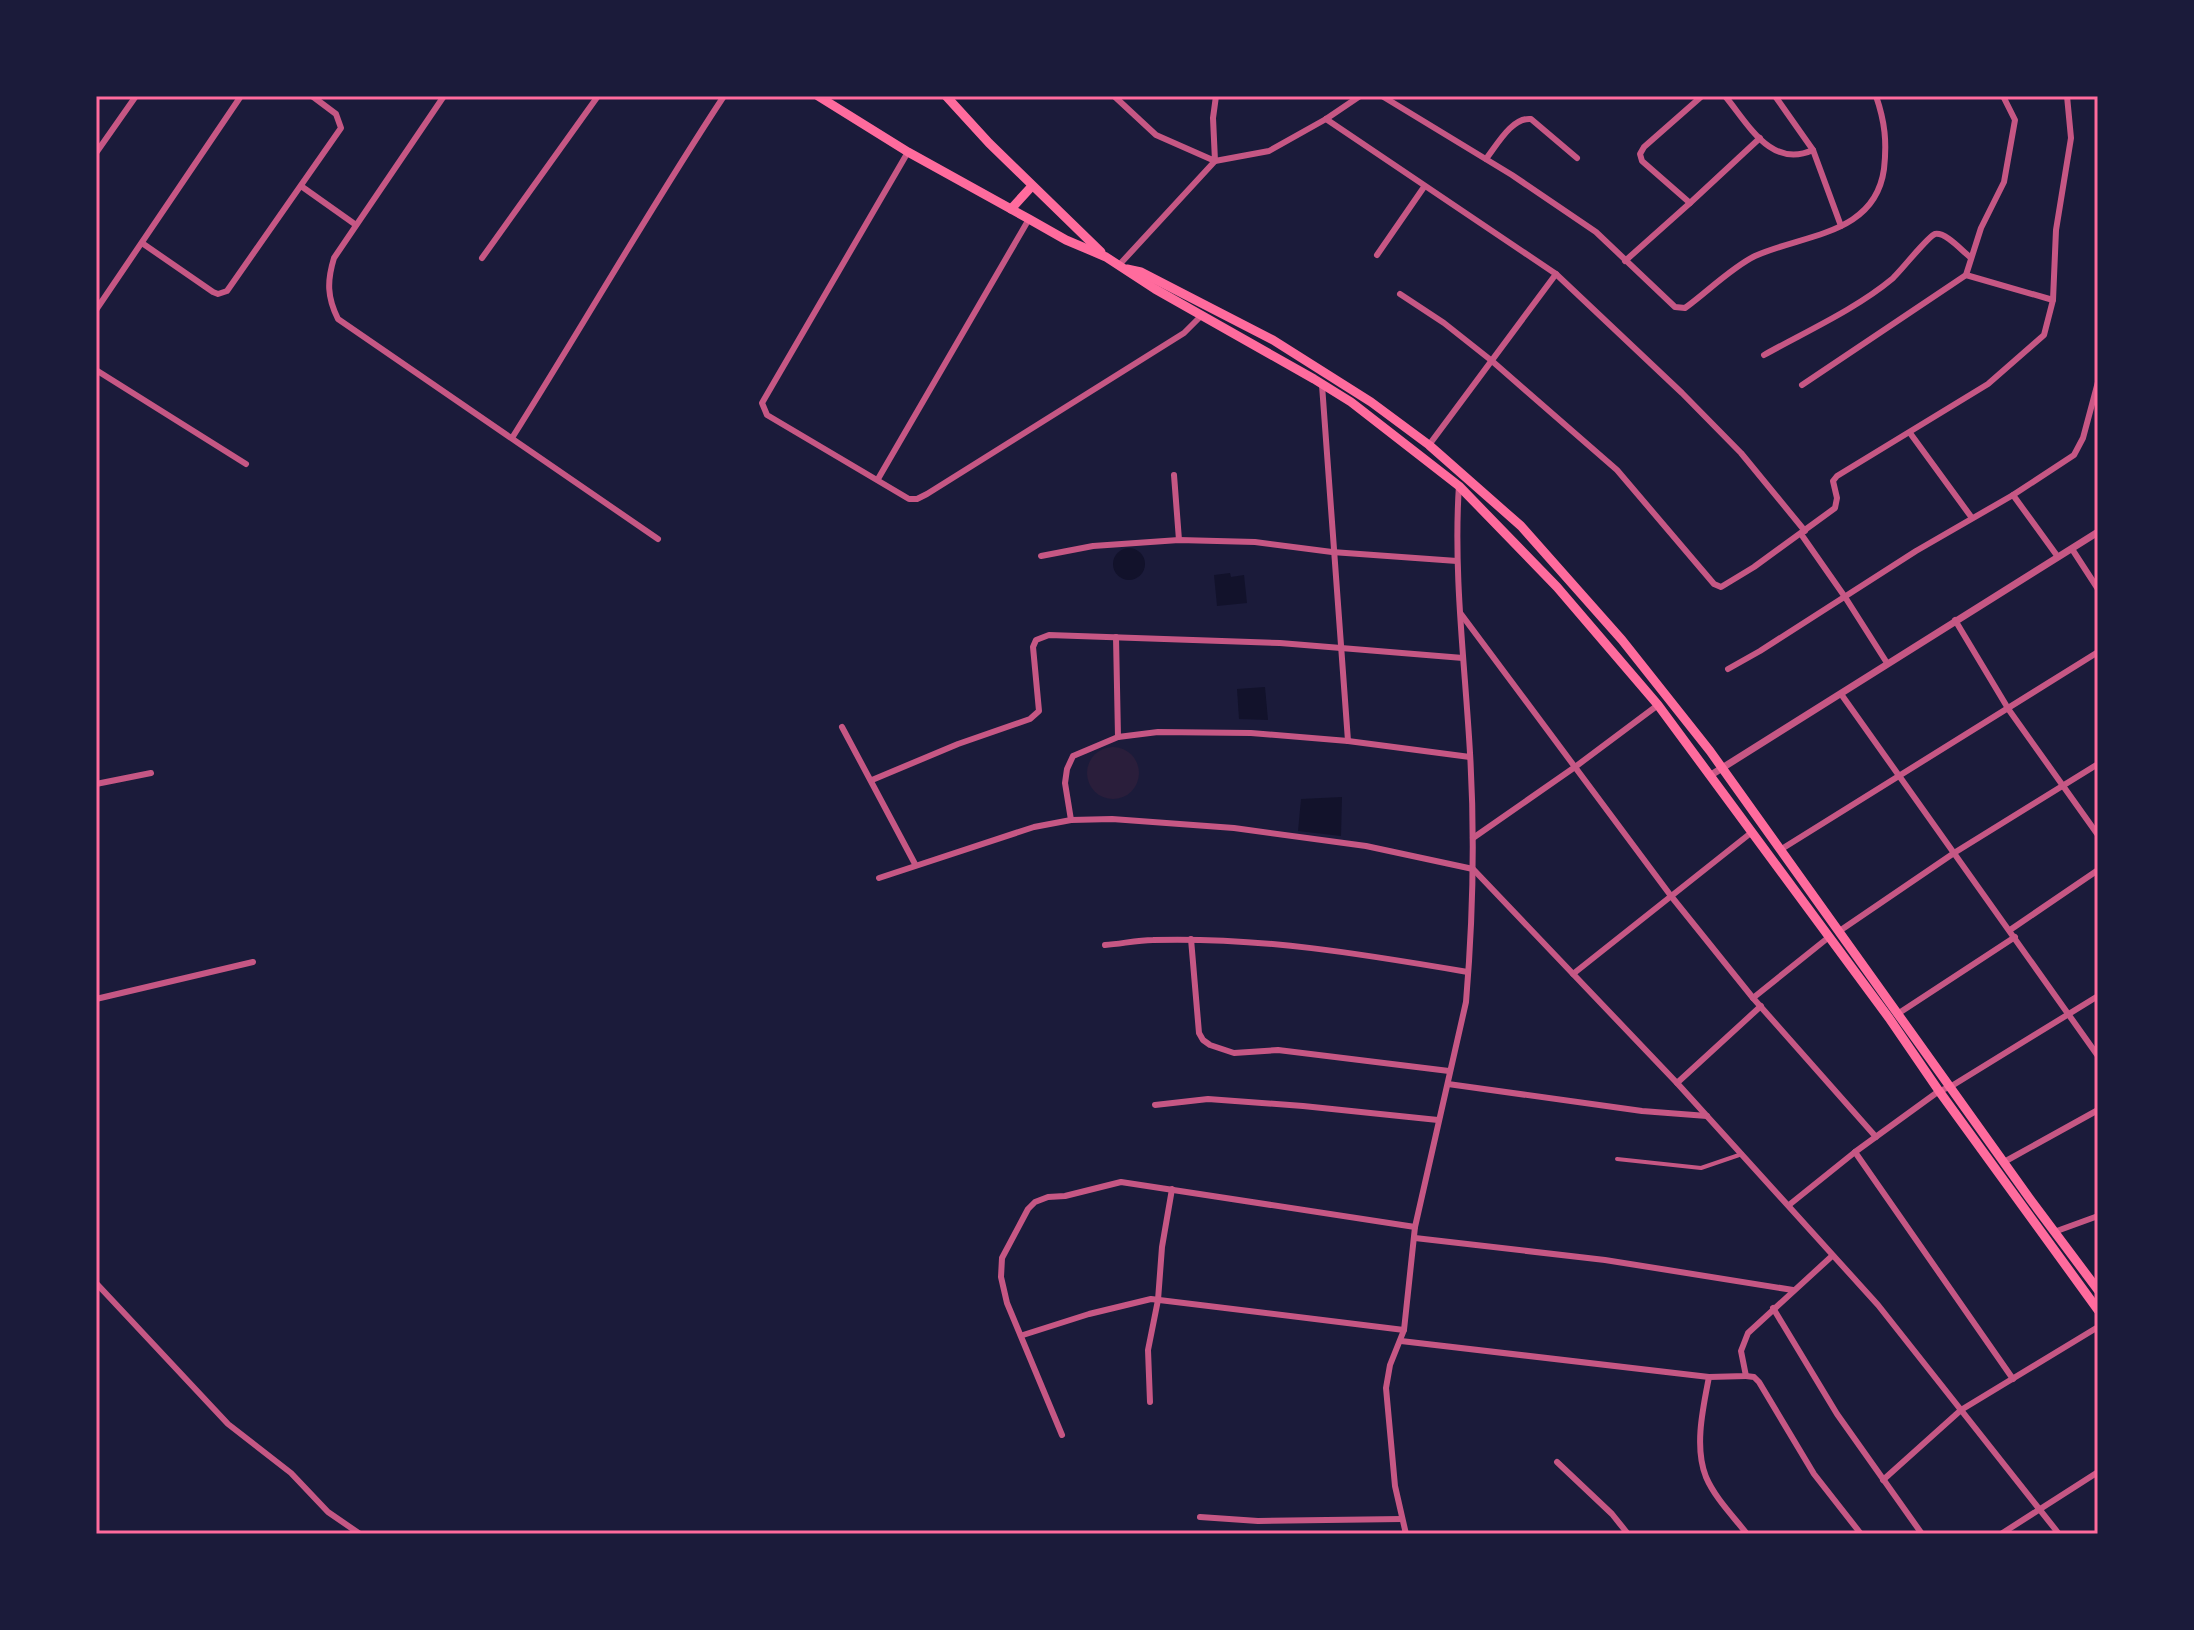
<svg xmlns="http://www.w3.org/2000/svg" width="2194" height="1630" font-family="Ubuntu,sans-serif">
<rect width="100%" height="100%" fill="#1b1b3a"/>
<circle fill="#2a1e3b" cx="1113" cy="773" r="26"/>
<g fill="#12122b">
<circle cx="1129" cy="564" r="16"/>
<polygon points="1230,573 1231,577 1244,575 1247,603 1217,606 1214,575"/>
<polygon points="1265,687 1268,720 1239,719 1237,689"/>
<polygon points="1342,797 1341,836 1298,831 1301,799"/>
</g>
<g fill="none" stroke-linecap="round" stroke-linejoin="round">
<polyline stroke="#c65784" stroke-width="4" points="1617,1159 1701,1168 1742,1154"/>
<g stroke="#c65784" stroke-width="6">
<path d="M444,96L334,258C327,281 327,297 338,319L658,539"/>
<polyline points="1114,96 1156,135 1215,161 1213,118 1216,96"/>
<path d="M1382,96L1512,175L1596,232L1675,307L1685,308C1706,293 1732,267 1755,256C1804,234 1875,235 1884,169C1887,142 1885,122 1876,96"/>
<polyline points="1702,96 1644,147 1640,154 1642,161 1690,203 1760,138"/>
<path d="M1725,96C1749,125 1771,169 1813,150L1841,226"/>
<polyline points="1775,96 1813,150"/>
<polyline points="1326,119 1556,274 1682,393 1741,453 1805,531"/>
<polyline points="908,152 762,403 767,415 909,499 917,499 927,494 1184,333 1202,315"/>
<polyline points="96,153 136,96"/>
<path d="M1486,159C1497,145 1512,117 1531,119L1577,158"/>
<polyline points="301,186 356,225"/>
<polyline points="142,243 213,292 218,294 227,291 341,128 336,114 312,96"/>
<polyline points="1377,255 1424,187"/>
<polyline points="482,258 598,96"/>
<polyline points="1625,261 1690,203"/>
<polyline points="1120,264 1215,161 1269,151 1326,119 1360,96"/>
<polyline points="1966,275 2053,300"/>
<polyline points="1400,294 1444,323 1492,361 1617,470 1714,584 1721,587 1754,567 1835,508 1837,498 1833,481 1837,476 1988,384 2044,335 2053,300 2056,230 2071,138 2067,96"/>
<polyline points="96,310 241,96"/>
<path d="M1764,355C1805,332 1856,309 1892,279C1901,271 1928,236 1935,234C1946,232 1962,251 1970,257"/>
<polyline points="96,370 246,464"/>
<polyline points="1322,385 1348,741"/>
<polyline points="1802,385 1966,275 1981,228 2004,182 2015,120 2003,96"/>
<polyline points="1910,433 1972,518"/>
<path d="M512,438C584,324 650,208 724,96"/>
<polyline points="1429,445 1556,274"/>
<polyline points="1174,475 1179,540"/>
<polyline points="878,479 1029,219"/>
<polyline points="2013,495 2058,557"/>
<polyline points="1801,534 1845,597 1887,663"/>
<polyline points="2072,549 2098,589"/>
<polyline points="1041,556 1093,546 1179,540 1255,542 1332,552 1457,561"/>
<polyline points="1461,614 1671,896 1753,998 1876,1137"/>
<polyline points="1955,620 2009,710 2098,835"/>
<polyline points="1116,637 1118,737"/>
<polyline points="1728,669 1760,651 1916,551 2013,495 2074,455 2083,438 2098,382"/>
<polyline points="1841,694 2098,1056"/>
<polyline points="842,727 915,864"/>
<polyline points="872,780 958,744 1030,719 1039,711 1033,647 1036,640 1049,635 1280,643 1463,658"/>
<polyline points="96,784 151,773"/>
<polyline points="1071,820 1065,783 1067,769 1073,756 1118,737 1158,732 1251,733 1348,741 1470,757"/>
<polyline points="1473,838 1575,767 1658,705"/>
<polyline points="1780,850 2098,652"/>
<polyline points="879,878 1034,827 1071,820 1112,819 1234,828 1366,846 1473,869 1677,1083 1878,1305 2059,1534"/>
<polyline points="2010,930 2098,870"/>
<polyline points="1838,932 1954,853 2098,764"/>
<polyline points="1191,939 1199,1033 1203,1040 1210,1045 1234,1053 1278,1050 1449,1071"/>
<path d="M1105,945C1121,944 1137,940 1153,940C1262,937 1362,954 1468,972"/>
<polyline points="1573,974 1752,832"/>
<polyline points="1753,998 1829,937"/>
<polyline points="96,999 253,962"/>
<polyline points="1899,1013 2015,937"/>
<polyline points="1677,1083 1761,1006"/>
<polyline points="1448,1084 1642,1111 1707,1116"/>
<polyline points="1155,1105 1208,1099 1303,1106 1438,1120"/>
<polyline points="1855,1152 2013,1379"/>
<polyline points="2004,1162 2098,1110"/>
<polyline points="1789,1205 1855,1152 1939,1091 1950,1087 2098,996"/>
<polyline points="2054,1232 2098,1216"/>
<polyline points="1415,1238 1605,1260 1793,1290"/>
<polyline points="96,1283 228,1424 291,1473 328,1512 360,1534"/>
<polyline points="1773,1308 1837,1414 1922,1534"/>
<polyline points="1023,1335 1089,1314 1151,1299 1404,1330"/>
<polyline points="1401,1341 1709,1377"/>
<polyline points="1746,1376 1754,1377 1759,1382 1814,1474 1861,1534"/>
<polyline points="1150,1402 1148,1350 1158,1300 1162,1247 1172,1189"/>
<polyline points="1062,1435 1007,1303 1001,1277 1002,1258 1028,1209 1035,1202 1048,1197 1065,1196 1121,1182 1415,1227"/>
<polyline points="1557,1462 1612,1514 1628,1534"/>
<polyline points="1883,1480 1961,1410 2098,1327"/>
<polyline points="1200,1517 1258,1521 1402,1519"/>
<path d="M1406,1534L1395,1486L1386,1388L1390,1365L1404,1330L1415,1227L1466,1002C1473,919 1475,836 1470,753C1465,664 1453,574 1459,485"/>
<path d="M1747,1534C1733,1516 1715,1498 1706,1477C1694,1447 1703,1408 1709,1377L1746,1376L1741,1351L1748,1333L1832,1256"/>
<polyline points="2001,1534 2098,1472"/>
</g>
<polyline stroke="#c65784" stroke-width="7" points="1711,775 2098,532"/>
<g stroke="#ff6b9d" stroke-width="9">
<polyline points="818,96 908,152 1029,219 1066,240 1106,257 1155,289 1314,379 1351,402 1459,486 1557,587 1658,705 1889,1018 1939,1091 2098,1310"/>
<polyline points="946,96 989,143 1101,252"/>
<polyline points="1011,209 1032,186"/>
<polyline points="1127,269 1141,272 1273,340 1371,402 1429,445 1521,526 1622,640 1710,751 2030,1199 2098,1290"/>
</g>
</g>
<rect width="2194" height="1630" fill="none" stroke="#1b1b3a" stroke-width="196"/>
<rect x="98" y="98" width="1998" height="1434" fill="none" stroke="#ff6b9d" stroke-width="3"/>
</svg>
